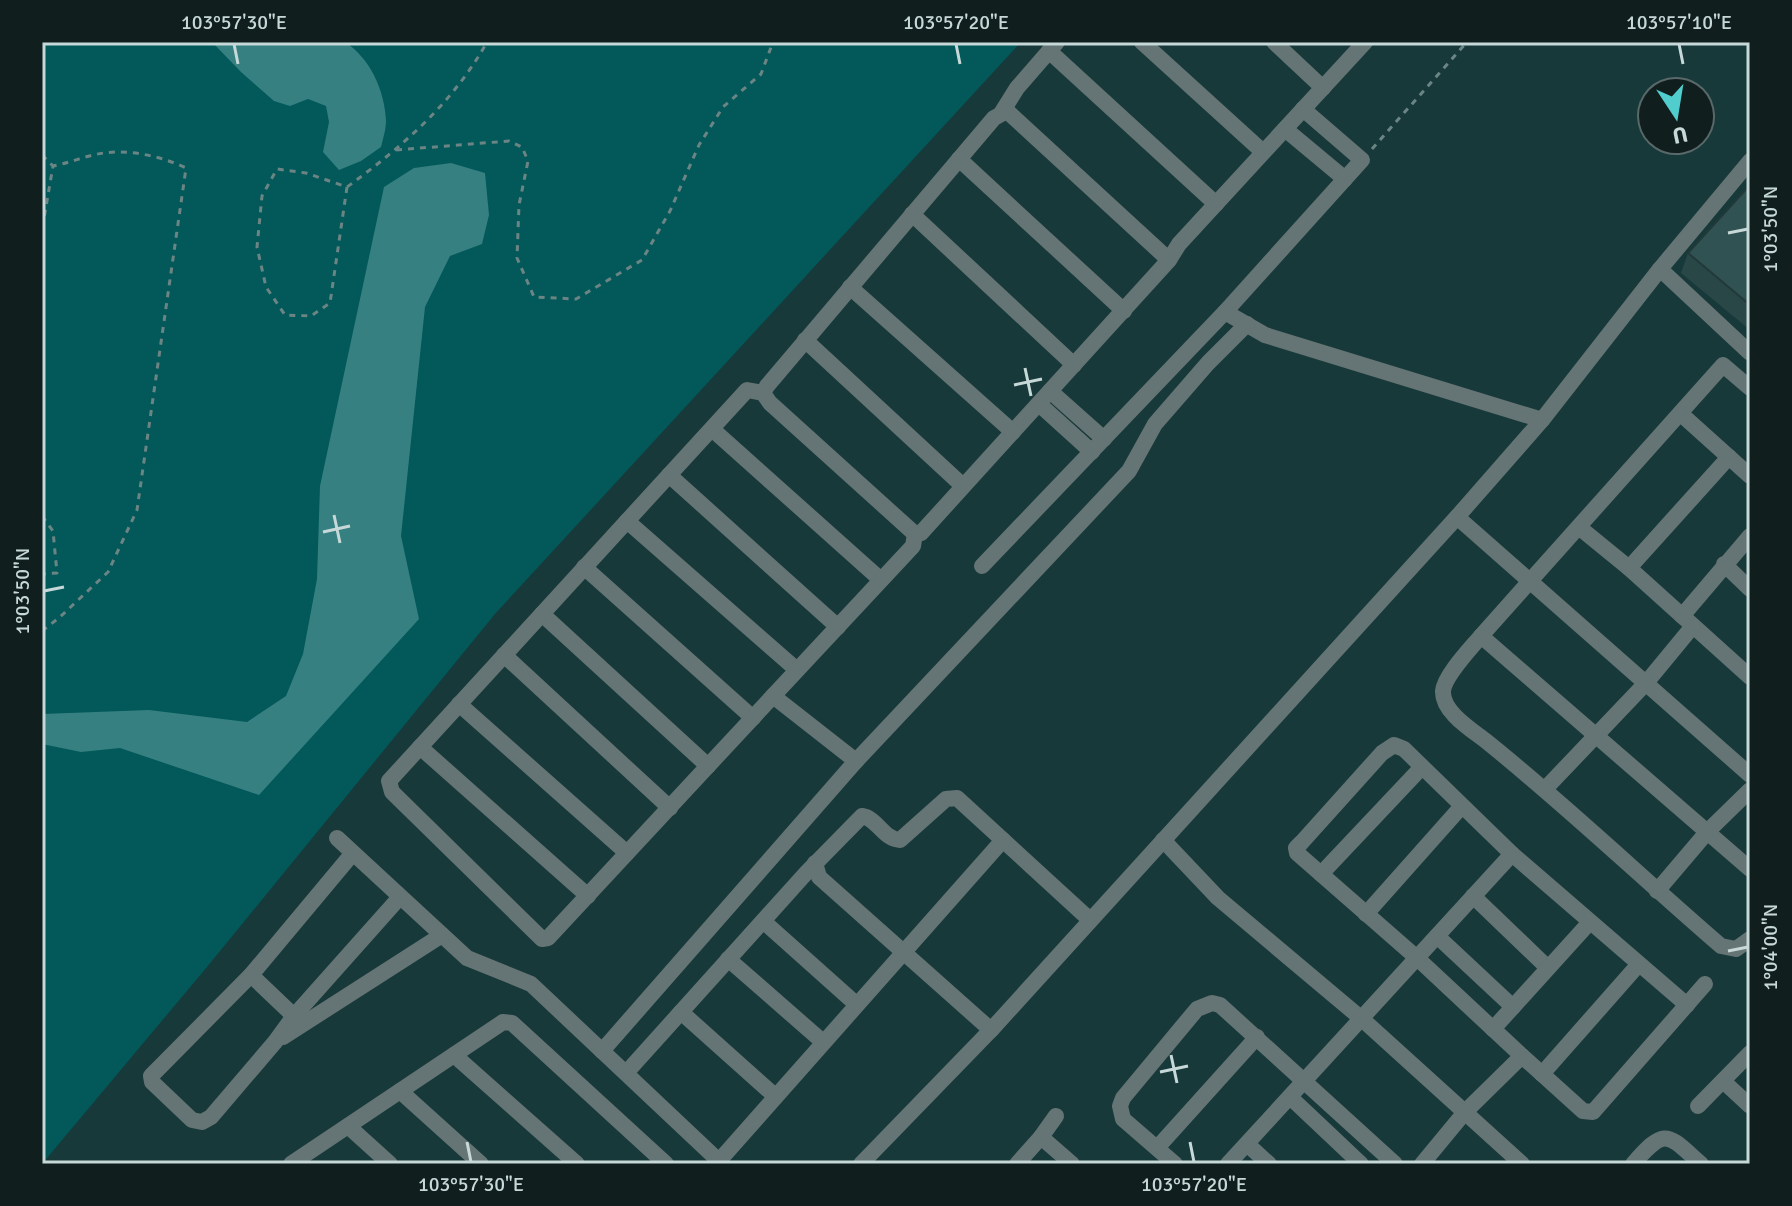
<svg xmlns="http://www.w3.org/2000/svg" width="1792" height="1206" font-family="Signika,sans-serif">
<rect width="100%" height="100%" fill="#18393a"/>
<polygon fill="#035859" points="42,42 1021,42 495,614 207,967 42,1164"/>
<g fill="#368081">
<path d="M212,42H345C370,58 385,91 386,121C386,129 383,139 381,147L361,161L339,170L323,152L329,122L326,106L308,99L290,106L274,101L241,72Z"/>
<polygon points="451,163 485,173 489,215 482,244 450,256 425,307 401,536 419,619 259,795 120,748 81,752 42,744 42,714 149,710 247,722 286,696 303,654 317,579 320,486 384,187 414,168"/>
</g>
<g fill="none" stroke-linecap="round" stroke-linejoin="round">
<g stroke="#6b8585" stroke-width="3" stroke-dasharray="6 6" stroke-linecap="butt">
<polyline points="1372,149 1467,42"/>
<polyline points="396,150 509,141 522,147 528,161 519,205 517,258 534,297 576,299 642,260 670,211 699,145 723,107 761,74 773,42"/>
<polyline points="42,155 53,166 42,230"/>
<path d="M347,187L330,303L311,316L285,315L266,287L257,247L262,196L277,169L306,173L347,187C402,147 453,103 487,42"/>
<polyline points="42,516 53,531 57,573 42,574"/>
<path d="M42,631L60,617L108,572L137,510L186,168C163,157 130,149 104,153C87,155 70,163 53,166"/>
</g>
<g stroke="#657474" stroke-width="16">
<polyline points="1142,42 1263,152"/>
<polyline points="1274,42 1323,88"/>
<polyline points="1049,51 1216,204"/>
<polygon points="1007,111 1169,260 921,533 915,534 770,403 763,393 767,386 994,118"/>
<polyline points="1002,112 1017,88 1057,42"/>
<polyline points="1285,129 1345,179"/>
<polyline points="959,159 1124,311"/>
<polyline points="912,214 1074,365"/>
<polyline points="1169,260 1179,244 1365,42"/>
<polyline points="1660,269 1750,353"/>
<polyline points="850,287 1013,432"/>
<polyline points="1225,312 1362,160 1303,109"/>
<polyline points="805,340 963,486"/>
<path d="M1750,388L1723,365L1481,636C1471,648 1444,676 1443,691C1442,712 1472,730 1486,741C1567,806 1642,878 1721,946L1736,949L1750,939"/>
<polyline points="1050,391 1104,439"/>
<polyline points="1039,404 1092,452"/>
<polyline points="1681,414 1750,476"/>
<polyline points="712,429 881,580"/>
<polyline points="669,475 838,627"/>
<polyline points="1457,517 1750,775"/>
<polyline points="627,521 797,670"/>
<polyline points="1580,528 1629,568 1750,677"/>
<polyline points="1724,564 1750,589"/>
<polyline points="982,566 1225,312 1265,335 1542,420"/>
<polyline points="584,567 753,718"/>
<polyline points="1629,568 1729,457"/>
<polyline points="542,614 708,766"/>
<polyline points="1682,616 1750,536"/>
<polyline points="1481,636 1750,869"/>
<polyline points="504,655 670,808"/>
<polyline points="773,696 913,546 915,534"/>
<polyline points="459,704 627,853"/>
<polyline points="420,747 588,896"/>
<polyline points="856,761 1129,471 1155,424 1208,363 1247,324"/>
<polyline points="1545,789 1646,683 1693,626"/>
<polyline points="337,838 467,958 531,984 722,1164"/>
<polyline points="1163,840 1218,898 1362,1019 1522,1164"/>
<polyline points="353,853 251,975 151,1076 152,1082 192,1120 202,1122 211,1117 275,1042 294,1016 400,897"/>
<polyline points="815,863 819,877 991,1030"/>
<polyline points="1321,874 1422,767"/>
<polyline points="1657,891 1708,831 1750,790"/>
<polyline points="1473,896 1548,968"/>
<polyline points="1366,914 1462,806"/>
<polyline points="763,921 856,1004"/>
<polyline points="1437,936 1513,1007"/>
<polyline points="728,959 823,1042"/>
<polyline points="251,975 294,1016"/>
<polyline points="681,1012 775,1096"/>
<polyline points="1493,1029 1590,922"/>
<polyline points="283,1037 442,935"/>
<polyline points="602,1051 856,761 773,696 548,938 542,939 392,792 389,781 747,390 763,393"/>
<polyline points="454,1055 577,1164"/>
<polyline points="1522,1056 1417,958 1297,853 1296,848 1302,842 1382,753 1394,745 1404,749 1512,854 1687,1005"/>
<path d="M626,1073L807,872L862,816C877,818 883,839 900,840L946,799L957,798L1089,919"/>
<polyline points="1542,1074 1639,964"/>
<polyline points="1723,1081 1750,1106"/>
<polyline points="400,1091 481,1164"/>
<polyline points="1290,1097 1361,1164"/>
<polyline points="1698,1106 1750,1053"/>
<polyline points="1056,1116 1041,1137 1072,1164"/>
<polyline points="348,1126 390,1164"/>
<polyline points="1247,1144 1269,1164"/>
<polyline points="1157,1148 1257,1037"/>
<polyline points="719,1161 1003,840"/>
<polyline points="291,1164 503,1022 512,1023 666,1164"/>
<polyline points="861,1164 991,1030 1457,517 1542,420 1660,269 1750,161"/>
<polyline points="1017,1164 1041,1137"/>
<polyline points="1175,1164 1123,1119 1120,1106 1123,1098 1197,1009 1212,1003 1220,1005 1395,1164"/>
<polyline points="1228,1164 1512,854"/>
<polyline points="1422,1164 1465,1112 1522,1056 1583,1111 1593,1112 1705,984"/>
<path d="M1633,1164C1666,1126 1667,1134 1701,1164"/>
</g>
</g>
<polygon fill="#2a4747" points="1750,185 1750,330 1681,273 1688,253"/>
<polygon fill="#315252" stroke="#223939" stroke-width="2" points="1750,185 1750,305 1688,253"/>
<path fill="none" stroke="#c6d8d7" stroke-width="3" d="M234,44L238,64M956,44L960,64M1679,44L1683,64M1728,233L1748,229M1025,368L1031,396M1014,385L1042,379M334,515L340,543M323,532L350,526M44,591L64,587M1728,951L1748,947M1171,1055L1177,1083M1160,1072L1188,1066M467,1142L471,1162M1190,1142L1194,1162"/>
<rect width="1792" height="1206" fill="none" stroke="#101e1e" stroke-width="88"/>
<g transform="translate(1676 116) rotate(168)"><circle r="38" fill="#101e1e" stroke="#596868" stroke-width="2"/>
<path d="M0-6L14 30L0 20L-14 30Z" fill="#52cdce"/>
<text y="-12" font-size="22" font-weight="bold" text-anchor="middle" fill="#c6d8d7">U</text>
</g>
<rect x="44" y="44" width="1704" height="1118" fill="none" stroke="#c6d8d7" stroke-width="3"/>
<g font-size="20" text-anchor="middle" fill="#c6d8d7">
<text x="234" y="29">103°57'30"E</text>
<text x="956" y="29">103°57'20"E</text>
<text x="1679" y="29">103°57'10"E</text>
<text transform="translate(1770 229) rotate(-90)" y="7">1°03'50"N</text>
<text transform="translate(22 591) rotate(-90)" y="7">1°03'50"N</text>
<text transform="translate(1770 947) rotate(-90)" y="7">1°04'00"N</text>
<text x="471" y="1191">103°57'30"E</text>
<text x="1194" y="1191">103°57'20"E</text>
</g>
</svg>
